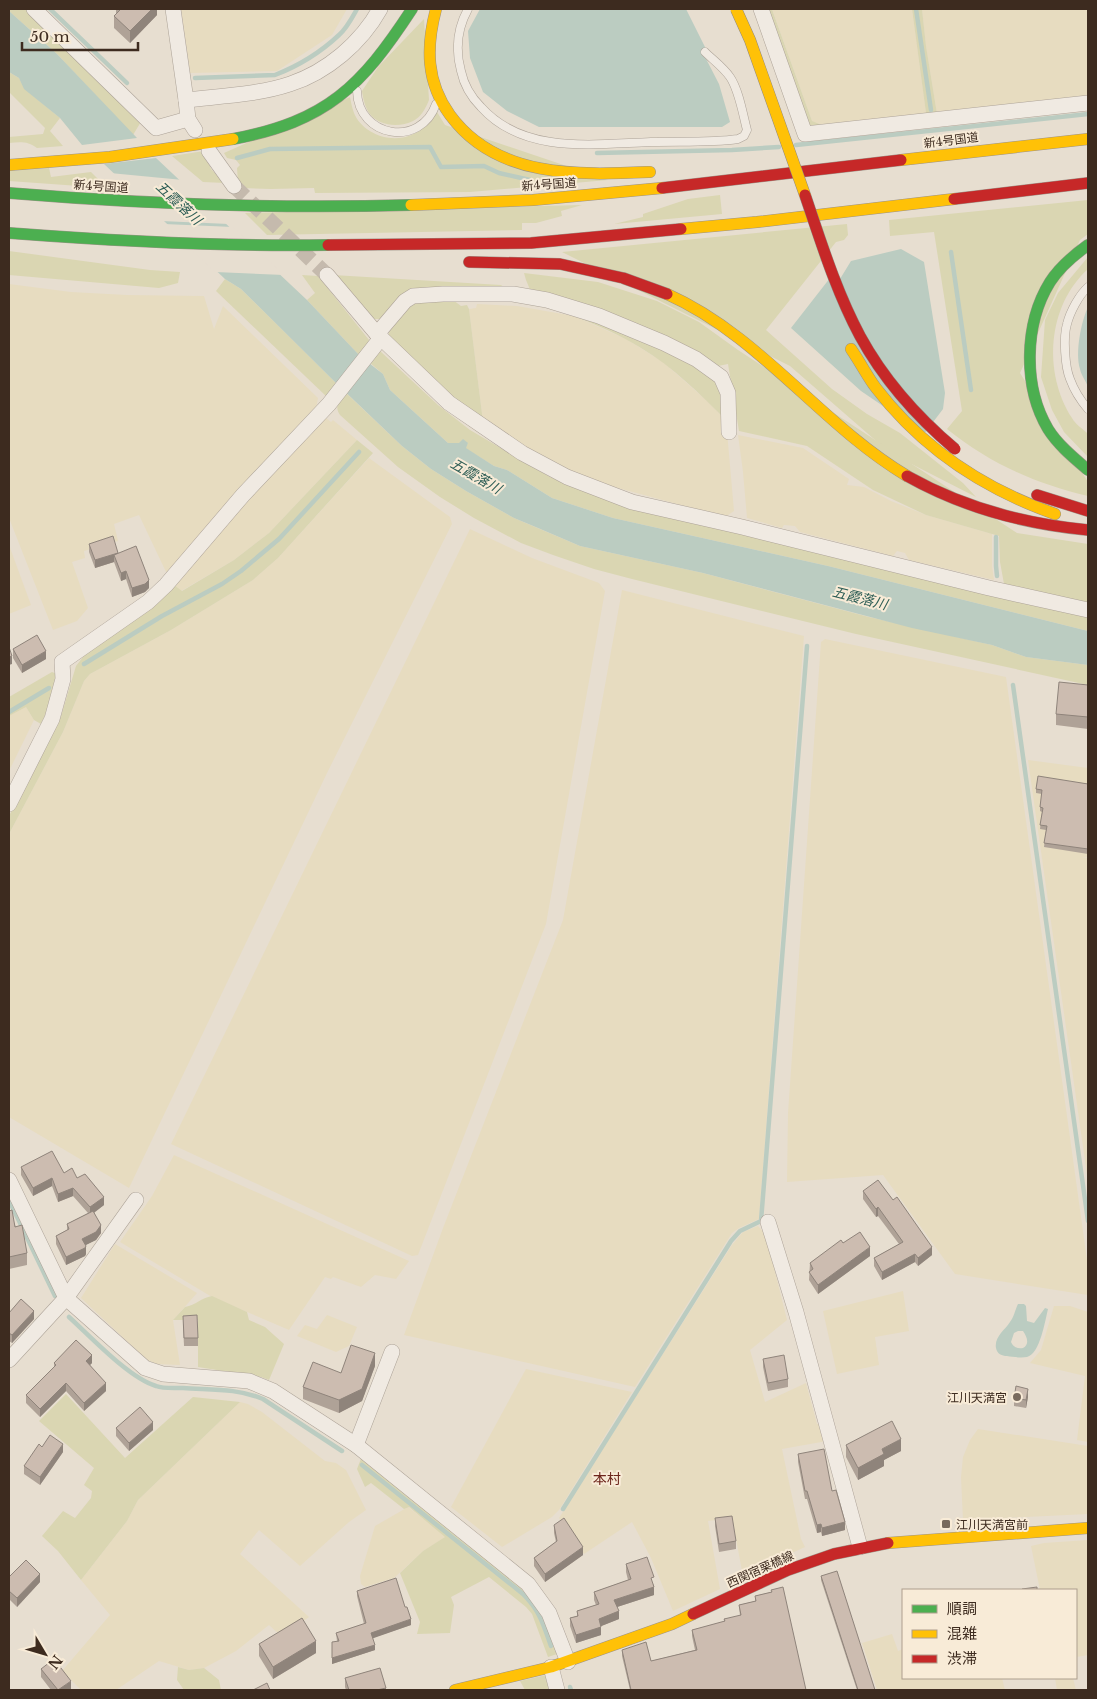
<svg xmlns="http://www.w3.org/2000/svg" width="1097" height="1699" font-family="'Libre Baskerville','Noto Sans JP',serif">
<rect width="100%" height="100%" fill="#e7ded0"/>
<g fill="#e7dcc0">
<polygon points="181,9 347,9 332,35 277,71 190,73"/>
<polygon points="772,9 912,9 926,113 824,126 821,124 815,123 812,121"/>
<polygon points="922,9 1088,9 1088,97 937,114 926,46"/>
<polygon points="9,284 71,292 127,295 204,296 214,329 223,306 318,398 316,409 167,574 139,515 114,524 118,541 84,551 85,558 72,562 88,608 77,621 53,630 9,518"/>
<polygon points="477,304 517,306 574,316 626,339 663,362 706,400 726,420 734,511 725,517 607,485 553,463 483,422 469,309 476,308"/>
<polygon points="325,417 331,422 333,420 357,440 269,533 234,560 181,591 174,585 247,498"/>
<polygon points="738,435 803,448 849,479 847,485 864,487 891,501 926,515 992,534 992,566 994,580 909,560 905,553 897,551 893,556 800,532 795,526 784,525 782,528 747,518 743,472"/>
<polygon points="369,458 450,517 452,524 328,771 129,1188 9,1117 9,834 63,732 84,681 90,674 171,630 253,580 278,558"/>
<polygon points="470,529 532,558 599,583 605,591 546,924 418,1255 412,1256 171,1144"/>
<polygon points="9,545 31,605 9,614"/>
<polygon points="622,590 804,636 759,1219 739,1228 732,1233 635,1387 404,1335 443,1228 563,920"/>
<polygon points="825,639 1006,677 1088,1267 1088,1295 955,1274 883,1175 787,1182 788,1113 821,642"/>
<polygon points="26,707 34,720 9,771 9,716"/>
<polygon points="1028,760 1088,768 1088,857 1082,857 1088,858 1088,1182"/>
<polygon points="174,1155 409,1261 396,1279 375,1275 361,1287 333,1277 331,1279 325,1277 289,1330 212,1297 120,1242 152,1196"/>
<polygon points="758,1226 766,1235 787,1320 750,1350 765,1402 806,1383 817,1424 822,1423 827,1441 782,1449 801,1539 805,1547 743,1576 732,1518 708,1521 720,1589 673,1611 651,1558 632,1522 584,1554 559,1518 732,1245 743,1232"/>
<polygon points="115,1244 197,1293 173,1320 180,1365 157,1364 147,1360 81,1298"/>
<polygon points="903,1291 909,1331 875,1337 879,1365 837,1374 823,1311"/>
<polygon points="1054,1306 1070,1306 1088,1312 1088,1442 1077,1440 1085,1376 1030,1363 1041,1350"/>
<polygon points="327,1315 357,1327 349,1346 336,1352 297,1336 305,1325 317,1329"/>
<polygon points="526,1369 632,1392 559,1510 552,1517 502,1547 451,1507"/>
<polygon points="240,1402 248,1404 262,1412 325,1461 336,1463 346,1470 366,1510 349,1522 300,1566 259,1530 240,1554 309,1617 282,1637 269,1625 236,1651 204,1668 189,1670 159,1661 116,1690 81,1690 62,1671 110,1615 81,1580 127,1521 138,1500"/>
<polygon points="978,1429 1088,1446 1088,1514 963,1520 961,1477 963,1457 970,1440"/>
<polygon points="408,1507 446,1537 423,1551 394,1578 365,1587 361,1584 360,1576 375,1526"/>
<polygon points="1088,1540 1088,1655 1076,1657 1076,1590 1040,1590 1031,1546 1044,1543"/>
<polygon points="892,1634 898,1651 903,1649 903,1678 1002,1678 1005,1690 877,1690 862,1643"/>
<polygon points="1055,1678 1073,1678 1076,1690 1057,1690"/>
</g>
<g fill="#dad6b2">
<polygon points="9,9 29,9 142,120 133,135 57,54 9,11"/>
<polygon points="764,9 772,9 774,15 812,121 824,126 926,113 912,9 922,9 926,46 937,114 816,129 810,127 807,124"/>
<path d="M424,19L429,100C426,108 421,117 413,121C399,128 378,126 369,113C365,107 363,98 362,91L378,67Z"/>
<path d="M9,72L19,78L25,89L60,118L50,131L63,146L37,148C28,141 20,142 9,143V137L43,134L45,128L9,92Z"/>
<path d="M350,97C351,102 352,108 354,113C362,133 390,144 411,135C422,131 430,122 437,112L445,125L608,180L470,192L315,193L314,188L271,189L242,188L238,182L237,168L240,165L236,160L227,158L224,153Z"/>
<polygon points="204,151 211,169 225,183 203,182 172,156"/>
<polygon points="49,168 51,177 91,172 107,188 9,181 9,171"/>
<polygon points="720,195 722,214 614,224 643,217 643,214 688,199"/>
<path d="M1088,200V234L1080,240L1020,373L1088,482V496C1036,484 989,463 947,429L962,411L934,232L890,236L889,220Z"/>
<polygon points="582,205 561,211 562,216 536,223 522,223 522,230 267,235 245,213"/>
<polygon points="847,224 848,235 844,240 836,242 766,330 832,389 867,414 900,433 963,483 976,497 890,453 790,366 562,252"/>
<polygon points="9,251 150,270 180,272 178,283 159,288 9,275"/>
<path d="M1088,257V269C1047,306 1043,373 1072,418C1075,424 1083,429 1088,434V457L1064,432L1052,410L1041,377L1045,320L1058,293Z"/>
<path d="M524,273L598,282L657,301L699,322L738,350L1017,533L1088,544V603L1004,584L1000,562L999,536L926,515L873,490L807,446L739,431L728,364L718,366C687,349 656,331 623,318C593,306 561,299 531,292L526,280Z"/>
<polygon points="302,275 318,276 369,340 367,348 360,356 307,300 315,293"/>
<polygon points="333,275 501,285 505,288 419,290 382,319 372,319"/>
<polygon points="225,279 241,289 338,385 327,397 216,291"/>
<polygon points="453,300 461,306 467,305 469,309 483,422 446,394 388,336 391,327 411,303"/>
<path d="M575,313L660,346L713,377L722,393L726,420C700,394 673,367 641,348C620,335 597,325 574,316Z"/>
<polygon points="380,351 438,405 470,430 550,477 597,495 644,511 1042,607 1088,616 1088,631 828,566 613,518 552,498 507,470 494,466 465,448 468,443 448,443 390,390 383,374 369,362"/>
<path d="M345,392L402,446L431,469L466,491L514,518L580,546L703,573L869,617L992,645L1026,657L1088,665V685L856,634L632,579L594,569L553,555L521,543L474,518L440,497L398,467L340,415C334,406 339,400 345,392Z"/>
<polygon points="357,440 373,453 278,558 253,580 171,630 90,674 84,681 63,732 9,834 9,816 61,716 76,666 93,644 174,585 182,591 234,560 269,533"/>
<polygon points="52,672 57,674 56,691 41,724 34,720 26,707 9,716 9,697"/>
<path d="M212,1296L247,1312L249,1320L265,1327L284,1344L269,1380L261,1377L198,1367V1320H173L185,1307C196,1305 201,1298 212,1296Z"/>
<polygon points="66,1394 125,1458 193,1397 240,1402 138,1500 127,1521 81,1580 58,1551 42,1536 63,1511 75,1518 91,1498 92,1491 84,1485 94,1468 39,1421"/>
<polygon points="362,1456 514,1578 540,1607 560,1653 548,1657 532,1614 526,1607 489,1577 451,1597 454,1605 450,1633 417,1634 420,1622 400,1573 423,1551 445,1537 409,1507 404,1509 371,1483 365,1487 357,1469"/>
<polygon points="178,1667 189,1670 204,1668 219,1680 221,1690 184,1690 177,1680"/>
<polygon points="546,1675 551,1690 525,1690 520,1681"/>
</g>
<g fill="#bbccc1" fill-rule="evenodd">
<polygon points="480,9 686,9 707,51 703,53 719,84 730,122 722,127 539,127 507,111 483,92 470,58 468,31"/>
<polygon points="9,11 57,54 137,138 82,145 60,118 24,89 19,78 9,72"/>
<polygon points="156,158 307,300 360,356 383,374 390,390 448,443 459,443 463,439 468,443 466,448 494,466 507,470 552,498 613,518 828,566 1088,631 1088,665 1026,657 992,645 912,628 703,573 580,546 538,528 514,518 466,491 431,469 402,446 338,385 241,289 225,279 104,164"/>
<polygon points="901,249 924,262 945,393 943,409 924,434 861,391 791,328 830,278 840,279 851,261"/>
<path d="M1088,307V387C1086,381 1081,375 1080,369C1075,353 1081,322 1088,307Z"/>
<path d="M1018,1304H1024L1026,1306L1027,1321L1034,1323L1045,1308L1048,1309C1045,1321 1040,1354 1027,1357C1021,1358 1013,1357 1007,1356C1002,1356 997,1354 996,1348C994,1337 1005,1330 1010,1322C1014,1317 1015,1310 1018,1304ZM1018,1331H1023C1027,1337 1030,1344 1023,1348C1017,1349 1013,1347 1011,1342L1014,1333Z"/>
</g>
<g fill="#e7ded0">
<polygon points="110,173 183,180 229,224 161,221"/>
<polygon points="164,224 233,227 284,275 215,272"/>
</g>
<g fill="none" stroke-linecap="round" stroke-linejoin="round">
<g stroke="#bbccc1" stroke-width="4.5">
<polyline points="50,9 127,83"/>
<polyline points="916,9 931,110"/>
<path d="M195,78L275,75C298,66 322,51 339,35C347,28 352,18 357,9"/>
<polyline points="796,145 1088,114"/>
<polyline points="597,153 732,150 779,147"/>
<polyline points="237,158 270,149 430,147 441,167 484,166 499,173 530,180"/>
<polyline points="951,252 971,390"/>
<polyline points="996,537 996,566 997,576"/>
<polyline points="84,664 162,616 222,584 241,571 279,539 359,452"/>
<polyline points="1013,685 1088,1221"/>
<polyline points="9,712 49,688"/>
<polyline points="9,1200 55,1296"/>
<path d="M69,1317C91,1337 129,1378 156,1386C164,1389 174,1388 183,1388C210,1390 237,1388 263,1399L342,1451"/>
<path d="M362,1465L523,1594C540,1611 543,1624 551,1646"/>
<polyline points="563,1509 731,1241 740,1231 761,1221 807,646"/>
<polyline points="570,1687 571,1690"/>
</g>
<polyline stroke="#c5baad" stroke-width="15" stroke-dasharray="15 8" stroke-linecap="butt" points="234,186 327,275"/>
<g stroke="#ada398" stroke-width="9">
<g id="lane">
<path d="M468,9C457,29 455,49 461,71C464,85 471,97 481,107C524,155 594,144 651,142C679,141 710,143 738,139L744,136L747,130C743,115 739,90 730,77C723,67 713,60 705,52"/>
<path d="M357,91C358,138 421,148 436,104"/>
<path d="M1088,287C1079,295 1070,312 1067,324C1063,337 1065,367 1070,379C1074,390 1081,401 1088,409"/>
</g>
</g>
<g stroke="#ada398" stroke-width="16">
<g id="street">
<polyline points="34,9 156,128 188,119"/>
<polyline points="173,9 186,100 188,119 195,130"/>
<polyline points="761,9 805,134 1088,103"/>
<path d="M186,100C220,96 257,95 290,84C327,72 361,43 380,9"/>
<polyline points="209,151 234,186"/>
<polyline points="327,275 377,334 449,403 522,453 567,477 632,502 742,527 989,588 1088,610"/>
<polyline points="377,334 405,301 413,296 443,294 513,294 547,300 599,316 664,343 696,359 721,377 728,393 729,432"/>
<polyline points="9,804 52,719 63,679 62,662 148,602 166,585 243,495 329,404 381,338"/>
<polyline points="9,1180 66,1298 145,1368 163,1374 249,1381 273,1391 356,1445 528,1584 549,1613 568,1662"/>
<polyline points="768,1222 796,1312 860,1547"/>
<polyline points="9,1360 66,1298 136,1200"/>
<polyline points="356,1445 392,1352"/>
<polyline points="551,1667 557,1690"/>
</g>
</g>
<g stroke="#9d9388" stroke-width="12">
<g id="fast">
<path d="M233,139C327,121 361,87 412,9"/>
<path d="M9,193C143,204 277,209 411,205"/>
<path d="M9,233C115,241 222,247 328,245"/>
<path d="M1088,245C1074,255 1059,268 1050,282C1024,324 1023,387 1048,429C1058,445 1074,458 1088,470"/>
</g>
</g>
<g stroke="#9d9388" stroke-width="12">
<g id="slow">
<path d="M436,9C426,47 426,82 450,115C497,179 579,175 650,172"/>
<polyline points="901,160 1088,139"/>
<polyline points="9,165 110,157 233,139"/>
<polyline points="411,205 533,200 662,188"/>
<polyline points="681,229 757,222 954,199"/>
<path d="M667,294C761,336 820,424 907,476"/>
<path d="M851,349C860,362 867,376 876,388C922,448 984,489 1055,514"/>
<polyline points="888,1543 1088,1528"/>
<polyline points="455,1690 551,1667 672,1624 693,1614"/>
</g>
</g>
<g stroke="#9d9388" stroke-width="12">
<g id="jam">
<polyline points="662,188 901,160"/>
<polyline points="954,199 1088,183"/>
<polyline points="328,245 531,243 681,229"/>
<polyline points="469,262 560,264 623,278 667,294"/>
<path d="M907,476C964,508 1024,524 1088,530"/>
<polyline points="1037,495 1088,511"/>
<polyline points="693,1614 788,1570 834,1554 888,1543"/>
</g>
</g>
<use href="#lane" stroke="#f0eae2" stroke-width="8"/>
<use href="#street" stroke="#f0eae2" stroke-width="15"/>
<use href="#fast" stroke="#4caf50" stroke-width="11"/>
<use href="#slow" stroke="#ffc107" stroke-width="11"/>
<use href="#jam" stroke="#c62828" stroke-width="11"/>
<g stroke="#928980" stroke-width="12" stroke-linecap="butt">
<polyline id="slow-bridge" points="736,9 750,40 805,195"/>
</g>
<g stroke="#928980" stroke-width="12" stroke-linecap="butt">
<path id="jam-bridge" d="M805,195C821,242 836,291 860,336C884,380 917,417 955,449"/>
</g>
<use href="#slow-bridge" stroke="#ffc107" stroke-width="11"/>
<use href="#jam-bridge" stroke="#c62828" stroke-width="11"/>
</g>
<g fill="#afa297">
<polygon points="116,9 157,9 157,15 130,43 114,28 114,16 116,14"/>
<polygon points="89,544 118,553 149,588 145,592 132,597 126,579 121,581 114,562 95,568 89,552"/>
<polygon points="13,649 46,659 22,673 13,658"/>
<polygon points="1088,685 1088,729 1056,725 1056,714"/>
<polygon points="1088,784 1088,854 1044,847 1046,830 1040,829 1042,812 1040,811 1040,807 1042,794 1036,793 1036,789"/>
<polygon points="21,1167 64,1173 77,1178 104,1205 94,1212 101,1233 96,1240 85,1245 86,1254 85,1256 66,1265 56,1244 56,1236 67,1230 67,1224 88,1213 73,1196 58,1202 52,1186 33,1196 21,1175"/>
<polygon points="863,1191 932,1255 918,1266 915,1262 882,1280 874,1266 874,1258 899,1244 878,1216 876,1217 863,1199"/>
<polygon points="9,1211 27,1253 27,1265 9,1269"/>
<polygon points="843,1243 870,1256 818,1294 809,1280 810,1263"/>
<polygon points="9,1313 34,1319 12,1343 9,1341"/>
<polygon points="183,1324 198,1338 198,1346 184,1346"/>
<polygon points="763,1359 788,1379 788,1387 768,1391 763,1367"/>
<polygon points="54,1363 92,1363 90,1365 106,1391 84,1411 66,1391 40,1417 26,1403 26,1395 54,1367"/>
<polygon points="375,1366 362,1401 339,1413 303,1399 303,1387 341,1373"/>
<polygon points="1028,1397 1026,1408 1014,1406 1014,1398"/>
<polygon points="116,1428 153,1430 129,1451 116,1436"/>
<polygon points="846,1445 901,1451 884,1460 884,1466 858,1480 846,1457"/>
<polygon points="42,1447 63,1452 40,1485 24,1474 24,1466"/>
<polygon points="798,1454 832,1491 845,1530 822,1536 821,1532 817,1533 807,1499 805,1499 798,1462"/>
<polygon points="715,1518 736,1541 736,1549 719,1552 715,1526"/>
<polygon points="554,1525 583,1555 545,1582 534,1566 534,1558 556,1542 554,1533"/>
<polygon points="626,1564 654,1585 654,1595 617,1607 619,1619 601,1626 601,1635 576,1643 570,1626 570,1618 577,1616 577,1611 596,1605 594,1600 594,1592 628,1580 626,1572"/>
<polygon points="821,1576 875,1690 857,1690 821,1580"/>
<polygon points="9,1577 40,1582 17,1607 9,1599"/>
<polygon points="771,1590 806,1690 630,1690 622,1656 622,1650 651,1661 695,1650 692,1636 692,1630 724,1622 724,1619 740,1616 739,1605 755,1601 755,1596 771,1592"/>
<polygon points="357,1591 411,1625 372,1638 375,1650 332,1664 337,1641 336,1633 364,1624 357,1596"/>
<polygon points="259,1644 316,1653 273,1679 259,1656"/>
<polygon points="41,1669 71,1689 69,1690 51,1690 41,1677"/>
<polygon points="345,1678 386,1690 346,1690 345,1687"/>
</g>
<g fill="#8f847b">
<polygon points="152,9 157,9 157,15 130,43 130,31"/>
<polygon points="118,553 114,555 114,562 95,568 95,560"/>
<polygon points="126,571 126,579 121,581 121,573"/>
<polygon points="149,580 149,588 145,592 132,597 132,588"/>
<polygon points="46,651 46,659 22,673 22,665"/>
<polygon points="12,656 12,664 9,665 9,657"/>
<polygon points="52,1178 52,1186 33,1196 33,1188"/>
<polygon points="73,1188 73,1196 58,1202 58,1194"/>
<polygon points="104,1197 104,1205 90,1216 90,1207"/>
<polygon points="878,1207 878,1216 876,1217 876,1209"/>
<polygon points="101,1225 101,1233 96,1240 82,1247 82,1239"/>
<polygon points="86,1246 86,1254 85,1256 66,1265 66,1257"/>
<polygon points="870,1247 870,1256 818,1294 818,1285"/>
<polygon points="932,1247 932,1255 918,1266 918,1258"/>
<polygon points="915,1254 915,1262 882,1280 882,1272"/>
<polygon points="34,1311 34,1319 12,1343 12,1335"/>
<polygon points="375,1353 375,1366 362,1401 339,1413 339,1400"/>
<polygon points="92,1355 92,1363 86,1369 86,1361"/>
<polygon points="66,1383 66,1391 40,1417 40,1409"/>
<polygon points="106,1383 106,1391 84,1411 84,1403"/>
<polygon points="1028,1389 1028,1397 1026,1408 1026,1400"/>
<polygon points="153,1422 153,1430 129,1451 129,1443"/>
<polygon points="901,1439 901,1451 884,1460 884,1466 858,1480 858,1468 882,1449"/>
<polygon points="63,1444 63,1452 40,1485 40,1477"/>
<polygon points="845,1522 845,1530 822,1536 822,1528"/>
<polygon points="821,1524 821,1532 817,1533 817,1525"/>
<polygon points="583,1547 583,1555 545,1582 545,1574"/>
<polygon points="40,1574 40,1582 17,1607 17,1598"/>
<polygon points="654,1587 654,1595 614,1608 614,1600"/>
<polygon points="619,1611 619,1619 599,1627 599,1619"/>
<polygon points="411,1619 411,1625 371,1639 371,1633"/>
<polygon points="601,1627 601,1635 576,1643 576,1635"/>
<polygon points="316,1641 316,1653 273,1679 273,1667"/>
<polygon points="375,1645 375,1650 332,1664 332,1658"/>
<polygon points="71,1681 71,1689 69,1690 58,1690"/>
<polygon points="386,1688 386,1690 377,1690"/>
</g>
<g fill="#ccbcb0" stroke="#8f847b">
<polygon points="121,9 152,9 130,31 114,16"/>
<polygon points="113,536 118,553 95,560 89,544"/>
<polygon points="136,546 149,580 145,584 132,588 126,571 121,573 114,555"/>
<polygon points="37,635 46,651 22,665 13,649"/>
<polygon points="9,647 12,656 9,657"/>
<polygon points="1059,682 1088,685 1088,717 1056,714"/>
<polygon points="1038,776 1088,784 1088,849 1044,843 1047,826 1040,825 1043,808 1040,807 1042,790 1036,789"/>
<polygon points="52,1151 64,1173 72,1168 77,1178 85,1174 104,1197 90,1207 73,1188 58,1194 52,1178 33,1188 21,1167"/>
<polygon points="878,1180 893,1200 897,1197 932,1247 918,1258 915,1254 882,1272 874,1258 903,1242 878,1207 876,1209 863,1191"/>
<polygon points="12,1210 15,1227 22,1225 27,1253 9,1257 9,1211"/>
<polygon points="93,1211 101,1225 96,1232 82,1239 86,1246 85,1248 66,1257 56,1236 69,1229 67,1224"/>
<polygon points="860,1232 870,1247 818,1285 809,1272 813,1269 810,1263 841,1240 843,1243"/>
<polygon points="21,1299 34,1311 12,1335 9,1333 9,1313"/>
<polygon points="197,1315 198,1338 184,1338 183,1316"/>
<polygon points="76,1340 92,1355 86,1361 106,1383 84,1403 66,1383 40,1409 26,1395 56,1365 54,1363"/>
<polygon points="351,1345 375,1353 362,1389 339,1400 303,1387 313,1362 341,1373"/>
<polygon points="784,1355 788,1379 768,1383 763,1359"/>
<polygon points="1016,1386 1028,1389 1026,1400 1014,1398"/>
<polygon points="140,1407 153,1422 129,1443 116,1428"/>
<polygon points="892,1421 901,1439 882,1449 884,1454 858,1468 846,1445"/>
<polygon points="50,1435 63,1444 40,1477 24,1466 39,1444 42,1447"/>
<polygon points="824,1449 832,1491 836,1490 845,1522 822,1528 821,1524 817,1525 807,1491 805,1491 798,1454"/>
<polygon points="732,1516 736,1541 719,1544 715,1518"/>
<polygon points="564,1518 583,1547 545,1574 534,1558 557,1541 554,1525"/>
<polygon points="647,1557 654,1577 651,1578 654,1587 614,1600 619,1611 599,1619 601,1627 576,1635 570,1618 578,1616 577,1611 599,1604 594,1592 631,1579 626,1564"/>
<polygon points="26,1560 40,1574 17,1598 9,1591 9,1577"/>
<polygon points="837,1571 875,1690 858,1690 821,1576"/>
<polygon points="396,1578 405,1607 407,1607 411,1619 371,1633 375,1645 332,1658 332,1642 339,1641 336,1633 366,1623 357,1591"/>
<polygon points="783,1587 806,1690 631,1690 622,1650 646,1642 651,1661 697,1650 692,1630 725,1621 724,1619 741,1615 739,1605 756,1601 755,1596 772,1592 771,1590"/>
<polygon points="1037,1587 1037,1590 1022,1590 1022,1589"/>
<polygon points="302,1618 316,1641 273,1667 259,1644"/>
<polygon points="54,1659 71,1681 58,1690 41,1669"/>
<polygon points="380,1668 386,1688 377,1690 349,1690 345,1678"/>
<polygon points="267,1683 270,1690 253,1690"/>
</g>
<g fill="#786a5d" stroke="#f8ebd7" stroke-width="2">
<circle cx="1017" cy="1397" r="5"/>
<rect x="941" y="1519" width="10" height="10" rx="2.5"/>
</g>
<g text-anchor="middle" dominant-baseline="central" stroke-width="4" stroke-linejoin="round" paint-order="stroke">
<g font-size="12" fill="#3d2b1f" stroke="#f8ebd7">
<text transform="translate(951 140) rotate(-7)">新4号国道</text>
<text transform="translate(549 184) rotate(-4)">新4号国道</text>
<text transform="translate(101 186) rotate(4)">新4号国道</text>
<text transform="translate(760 1569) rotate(-24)">西関宿栗橋線</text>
</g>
<g font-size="12" fill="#3d2b1f" stroke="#f8ebd7" text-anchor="end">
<text x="1007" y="1397">江川天満宮</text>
<text x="956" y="1524" text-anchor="start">江川天満宮前</text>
</g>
<g font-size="14" font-style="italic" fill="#2e5e56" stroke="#f8ebd7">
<text transform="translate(179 203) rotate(43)">五霞落川</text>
<text transform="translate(476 476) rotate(30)">五霞落川</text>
<text transform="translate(860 598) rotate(14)">五霞落川</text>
</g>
<g font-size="14" fill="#6d261c" stroke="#f8ebd7">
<text x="607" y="1479">本村</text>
</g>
</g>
<rect width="1097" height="1699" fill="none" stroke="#3d2b1f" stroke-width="20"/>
<rect x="902" y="1589" width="175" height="90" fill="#f8ebd7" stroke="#ad9e8d"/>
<rect x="912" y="1605" width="25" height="8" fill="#4caf50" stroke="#ad9e8d"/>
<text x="947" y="1614" font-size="15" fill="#3d2b1f">順調</text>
<rect x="912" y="1630" width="25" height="8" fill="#ffc107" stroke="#ad9e8d"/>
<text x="947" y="1639" font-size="15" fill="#3d2b1f">混雑</text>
<rect x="912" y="1655" width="25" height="8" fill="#c62828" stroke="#ad9e8d"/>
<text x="947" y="1664" font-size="15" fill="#3d2b1f">渋滞</text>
<g transform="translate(45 1654) rotate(128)" stroke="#f8ebd7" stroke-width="4" paint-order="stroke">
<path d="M0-4L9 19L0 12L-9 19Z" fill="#3d2b1f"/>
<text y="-8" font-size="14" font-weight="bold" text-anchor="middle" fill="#3d2b1f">N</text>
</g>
<path d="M22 42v8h116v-8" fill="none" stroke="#3d2b1f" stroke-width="2.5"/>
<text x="30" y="42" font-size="15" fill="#3d2b1f" stroke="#f8ebd7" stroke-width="4" paint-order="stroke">50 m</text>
</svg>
